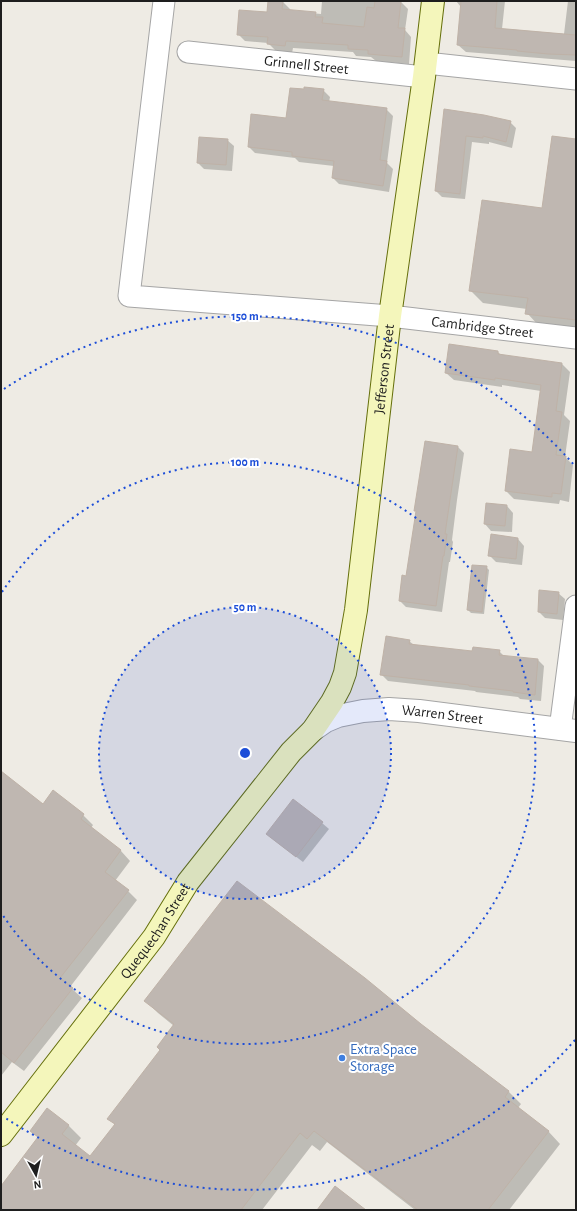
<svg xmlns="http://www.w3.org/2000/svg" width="577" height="1211" font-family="'Alegreya Sans',sans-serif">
<rect width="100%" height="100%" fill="#eeebe4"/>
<g fill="#0003">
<polygon points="269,1 283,2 290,9 290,11 321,14 322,1 400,1 408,9 405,30 411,37 409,64 376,61 371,57 356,56 353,52 293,48 292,53 276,51 268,43 245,41 238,34 268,13"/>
<polygon points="456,1 505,1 502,29 564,34 568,1 576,1 576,61 466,52 458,45 461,7"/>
<polygon points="323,90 330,97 329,102 386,109 393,116 387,163 393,169 389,192 339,184 333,178 334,166 299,162 295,158 255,153 249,147 287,119"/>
<polygon points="445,110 510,122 516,128 512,148 489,142 489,144 472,142 465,199 442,197 436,191"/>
<polygon points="227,140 234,146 232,171 204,169 198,163"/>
<polygon points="576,140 576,331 539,326 527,313 527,309 483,303 470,290 543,209"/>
<polygon points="498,352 501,355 562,364 570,372 564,415 570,421 565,457 573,465 569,502 560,500 559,504 514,499 506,491 533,453 541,391 502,385 502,387 454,380 446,373"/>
<polygon points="425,442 458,447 464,453 457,500 452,540 453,542 450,562 449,562 442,612 406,607 400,601 407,577 417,512 415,510"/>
<polygon points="507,506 513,513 512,532 491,531 485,524"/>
<polygon points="518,539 524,546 522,565 496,562 489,555"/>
<polygon points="486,567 489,570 484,614 471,613 468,610"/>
<polygon points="558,593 565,599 563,620 545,618 539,612"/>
<polygon points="409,641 414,645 473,652 499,651 505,657 538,660 544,666 541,701 520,699 518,697 476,692 475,691 388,681 381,674"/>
<polygon points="1,775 43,805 53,792 83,815 93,825 91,828 121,851 130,861 115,881 128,891 137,900 70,987 82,998 24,1071 12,1062 1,1076"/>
<polygon points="322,823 329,829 303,862 274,840 267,834"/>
<polygon points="146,1001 421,1025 509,1092 521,1104 518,1108 548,1131 560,1144 509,1210 415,1210 327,1142 320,1151 312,1145 262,1210 1,1210 1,1188 39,1138 31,1131 47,1109 69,1126 81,1138 75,1146 90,1157 115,1125 109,1118 161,1050 174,1026 158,1013"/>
</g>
<g fill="#bfb7b1" stroke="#bfb2a7">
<polygon points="268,1 283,1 282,9 316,12 315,17 323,17 322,23 364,27 367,7 374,8 375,1 401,1 398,28 405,28 402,57 368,54 368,50 348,49 348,45 286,41 285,46 267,44 268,37 237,35 239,10 267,12"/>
<polygon points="461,1 497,1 495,28 576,35 576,55 548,54 517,51 517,50 457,45"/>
<polygon points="304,87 324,89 322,100 387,108 380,160 387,161 383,186 332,178 334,161 292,156 292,152 248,147 251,114 286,118 290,88 304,89"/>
<polygon points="444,109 484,115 511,121 506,142 483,136 483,138 466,136 460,194 435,191"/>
<polygon points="552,136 576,139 576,320 525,314 528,298 469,291 482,200 542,208"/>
<polygon points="199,137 228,139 226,165 197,163"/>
<polygon points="449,344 498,351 498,354 562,363 556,411 562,412 556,455 566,456 561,494 552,493 552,497 505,491 510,449 532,452 541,385 495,378 495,380 445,373"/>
<polygon points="425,441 458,446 451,493 445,534 447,534 444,556 443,556 436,606 399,601 402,575 406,576 416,511 414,511"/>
<polygon points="486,503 507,505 505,526 484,524"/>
<polygon points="491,534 518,538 516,559 488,556"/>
<polygon points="472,565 487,566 482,612 467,610"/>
<polygon points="539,590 559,592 557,614 538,612"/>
<polygon points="386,636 410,640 409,644 472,651 473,647 500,650 499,655 538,659 535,695 513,692 513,691 469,686 469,685 380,675"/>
<polygon points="1,771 43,804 53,790 84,814 81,819 121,850 105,872 129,890 60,978 73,988 14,1063 1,1052"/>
<polygon points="293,799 323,822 296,857 266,834"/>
<polygon points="237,881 365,978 421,1024 509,1091 505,1097 549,1131 488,1210 418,1210 314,1131 307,1139 300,1133 241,1210 1,1210 1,1186 38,1137 30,1131 47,1108 69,1125 62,1134 90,1156 115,1124 107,1119 160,1050 157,1047 174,1024 144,1001"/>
<polygon points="335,1186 366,1210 317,1210"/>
</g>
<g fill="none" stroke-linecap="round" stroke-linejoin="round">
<g stroke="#a5a5a5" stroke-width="23">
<g id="minor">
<path id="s1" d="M164,1L129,296L390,316L576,338"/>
<path id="s2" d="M188,52L424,77"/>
<polyline points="426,63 576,79"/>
<polyline points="560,729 576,606"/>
</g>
</g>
<g stroke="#a5a5a5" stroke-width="24">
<g id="tertiary">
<path id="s3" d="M313,730L326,721L338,716L363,711L389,709L419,711L576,731"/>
</g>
</g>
<g stroke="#656f0b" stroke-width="24">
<g id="secondary">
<path id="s4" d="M1,1135L154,937L188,882L291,752L313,730L332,702L340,687L345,673L356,610L390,316L424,77L433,1"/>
</g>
</g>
<use href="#minor" stroke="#fff" stroke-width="21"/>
<use href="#tertiary" stroke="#fff" stroke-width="22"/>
<use href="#secondary" stroke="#f4f6bb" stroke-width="22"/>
</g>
<circle cx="245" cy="753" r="146" fill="#1d4ed8" fill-opacity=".12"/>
<g fill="none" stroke="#1d4ed8" stroke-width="2" stroke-dasharray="2 4">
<circle cx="245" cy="753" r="146"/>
<path d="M2 592A291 291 0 1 1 2 914"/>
<path d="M575 1040A437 437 0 0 1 4 1117M4 389A437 437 0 0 1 575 466"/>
</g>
<circle fill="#3f7fe0" stroke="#fff" stroke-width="1.5" cx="342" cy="1058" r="4"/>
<g text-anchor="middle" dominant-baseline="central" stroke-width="4" stroke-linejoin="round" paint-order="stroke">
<g font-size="15" fill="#1e1e1e" stroke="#fff">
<text stroke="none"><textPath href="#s2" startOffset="119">Grinnell Street</textPath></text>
<text stroke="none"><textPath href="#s1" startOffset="652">Cambridge Street</textPath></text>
<text stroke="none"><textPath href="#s4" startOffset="884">Jefferson Street</textPath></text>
<text stroke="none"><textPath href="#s3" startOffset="134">Warren Street</textPath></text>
<text stroke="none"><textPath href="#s4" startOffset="256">Quequechan Street</textPath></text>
</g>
<g font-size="15" fill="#366cbe" stroke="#fff" text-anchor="start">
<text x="350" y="1049">Extra Space<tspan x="350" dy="17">Storage</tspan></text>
</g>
</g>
<circle cx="245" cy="753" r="6" fill="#1d4ed8" stroke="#fff" stroke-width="2"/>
<g font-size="12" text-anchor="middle" font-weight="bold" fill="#1d4ed8" stroke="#fff" stroke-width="4" stroke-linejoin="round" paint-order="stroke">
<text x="245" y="320">150 m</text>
<text x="245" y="466">100 m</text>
<text x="245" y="611">50 m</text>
</g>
<rect width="577" height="1211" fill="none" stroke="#1e1e1e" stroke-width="4"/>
<g transform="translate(36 1175) rotate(172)" stroke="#ffffff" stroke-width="3" paint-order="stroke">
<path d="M0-3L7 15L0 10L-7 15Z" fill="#1e1e1e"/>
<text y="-6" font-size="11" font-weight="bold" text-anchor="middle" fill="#1e1e1e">N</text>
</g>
</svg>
